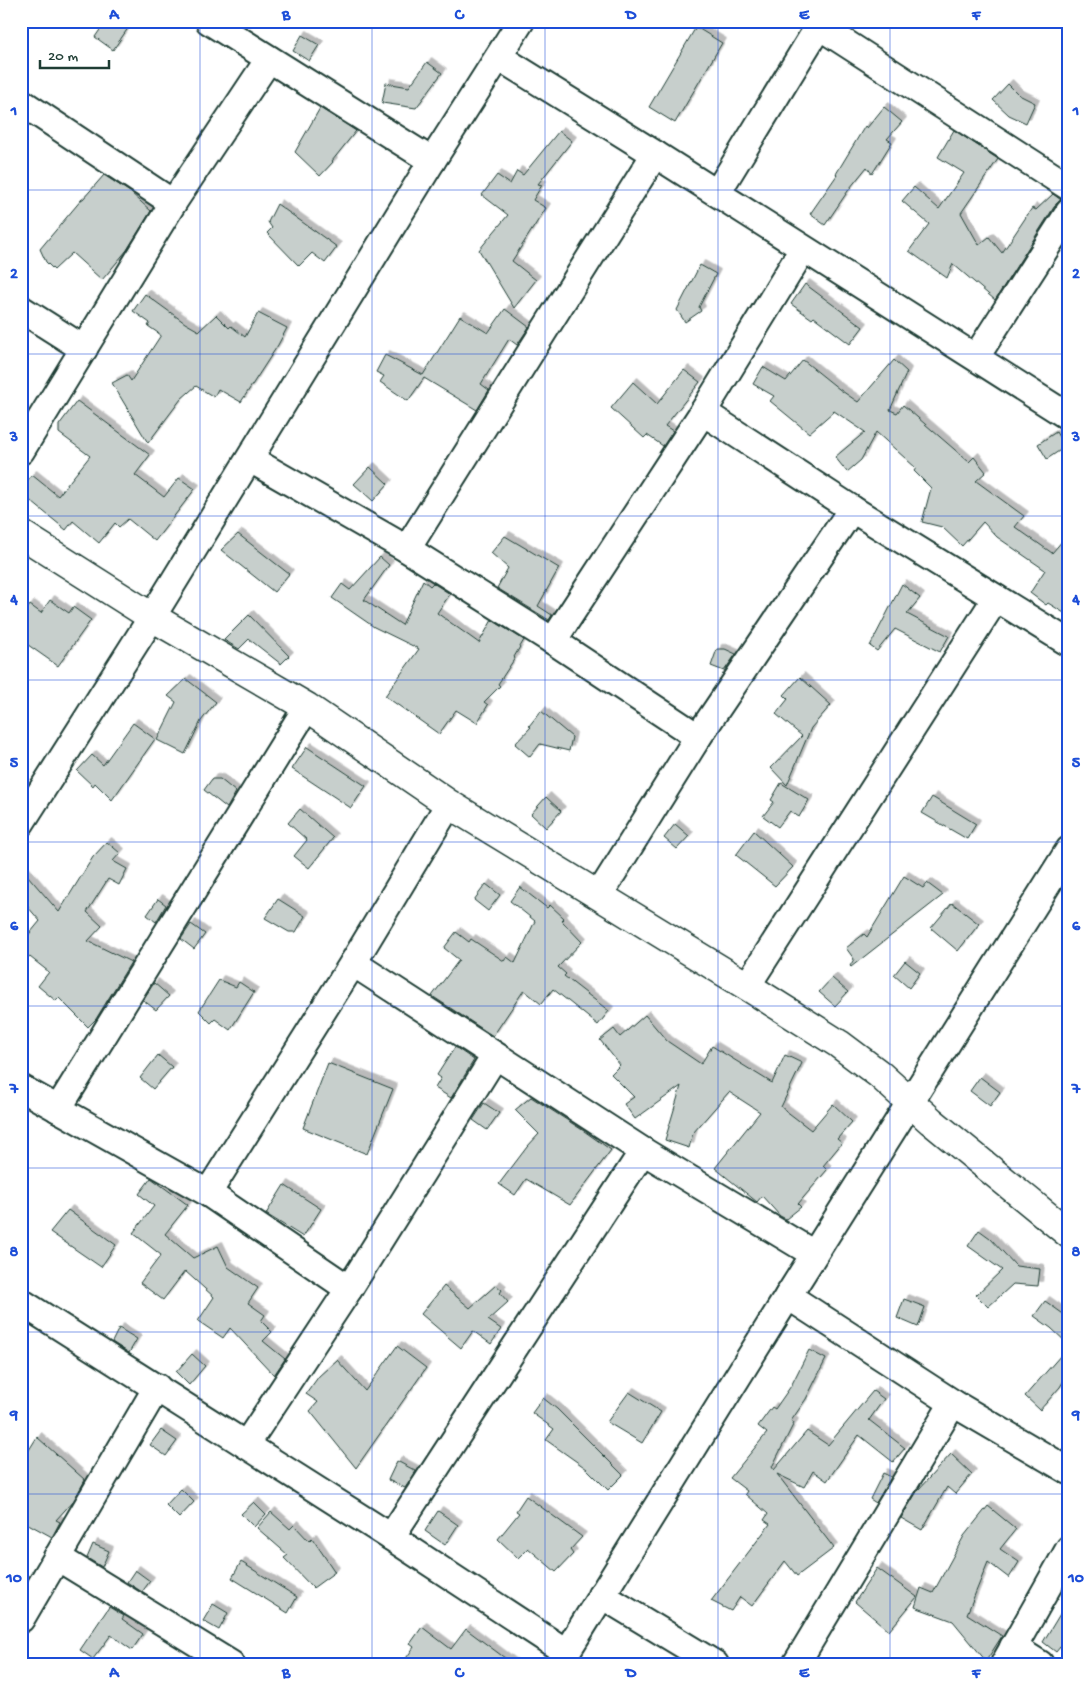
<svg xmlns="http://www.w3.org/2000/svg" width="1090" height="1685" font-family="'Gochi Hand',sans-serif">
<defs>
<filter id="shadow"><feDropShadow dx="4.5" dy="-4.5" stdDeviation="0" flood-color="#0004"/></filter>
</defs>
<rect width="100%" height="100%" fill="#fff"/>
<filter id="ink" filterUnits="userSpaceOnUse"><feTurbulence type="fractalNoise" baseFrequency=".02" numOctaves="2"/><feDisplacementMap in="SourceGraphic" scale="10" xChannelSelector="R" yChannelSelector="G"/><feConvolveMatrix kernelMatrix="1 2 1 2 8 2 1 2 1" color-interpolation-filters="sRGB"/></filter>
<g filter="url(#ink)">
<g fill="#c7cfcc" stroke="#1f3d34" filter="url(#shadow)">
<polygon points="106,21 133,21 113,50 95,37"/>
<polygon points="696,27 722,43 675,123 649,107"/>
<polygon points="302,35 319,45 309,61 293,51"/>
<polygon points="427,62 442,73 416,108 382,103 386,83 409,87"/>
<polygon points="1008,84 1019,95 1035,103 1026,123 1009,115 993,100"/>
<polygon points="884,107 902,122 887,139 892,142 872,174 867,167 850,188 825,225 810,214 837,175 836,174 865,126 867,128"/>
<polygon points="320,108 356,131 332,161 333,162 320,176 295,152"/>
<polygon points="954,130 998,159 961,213 979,245 989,237 1002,253 1032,208 1036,210 1053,194 1061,200 1056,204 995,300 953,264 947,278 909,251 929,224 902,201 914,187 939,209 964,173 938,157"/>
<polygon points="559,131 572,141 538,184 542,185 533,200 546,208 512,261 536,280 514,308 479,250 508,215 482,195 497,175 510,184 517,171 523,175"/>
<polygon points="104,175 130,192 151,211 127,250 102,280 72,253 54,270 46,262 40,249 82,199 83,199"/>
<polygon points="277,204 337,247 325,263 312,253 299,266 267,233 272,228 268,222"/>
<polygon points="700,265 716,274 699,307 701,311 685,322 677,310"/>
<polygon points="805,284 863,327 850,344 814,317 812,319 791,304"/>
<polygon points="145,294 185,323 199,331 216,315 229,328 231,326 245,337 258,313 287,328 278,345 241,402 218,389 214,397 196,386 181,399 148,443 112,383 127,375 131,381 161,335 148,326 150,323 133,311"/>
<polygon points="505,309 529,327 517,345 509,339 481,384 489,390 477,410 424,378 408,401 380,382 384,376 376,372 385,355 423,375 460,316 488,333"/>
<polygon points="803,360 839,389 858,402 894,360 907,372 890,410 897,413 903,405 969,462 974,457 986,472 976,481 1024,516 1015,527 1052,553 1069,533 1069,616 1048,603 1046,605 1030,593 1045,570 997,537 983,522 962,546 942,527 922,522 931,488 914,471 916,468 876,432 861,460 847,472 835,457 865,432 834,411 809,433 770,401 774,396 753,384 763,367 786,381"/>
<polygon points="684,370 700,382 665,426 673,431 663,446 647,435 644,438 611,408 633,382 657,404"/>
<polygon points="77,401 150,455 135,475 164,497 179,478 195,489 155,541 128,519 119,527 115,523 99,543 73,521 66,530 21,493 21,488 32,475 58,496 90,456 59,433 59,425"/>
<polygon points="1056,432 1065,447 1047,459 1038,444"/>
<polygon points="370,467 388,484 373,501 354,484"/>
<polygon points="238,534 289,574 274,592 221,550"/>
<polygon points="505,536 559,568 538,606 552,615 549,620 497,588 508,568 491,553"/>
<polygon points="380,557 389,565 364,600 402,625 423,580 430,586 433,583 450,594 437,613 479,643 492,620 524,640 514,657 515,658 498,684 500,686 484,702 488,705 477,723 456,710 439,734 385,696 419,649 374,627 332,598 342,584 350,590"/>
<polygon points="902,584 920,598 907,614 949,636 940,652 895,629 877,651 870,646"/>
<polygon points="50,600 69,613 73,607 91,620 58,666 21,640 21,617 30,605 41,613"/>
<polygon points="249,615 289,656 281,664 249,639 239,649 224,640"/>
<polygon points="717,649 725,649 736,654 724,671 711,666"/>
<polygon points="800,677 831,705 811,728 787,785 771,768 802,736 776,714 788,699 784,695"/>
<polygon points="186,679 216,702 201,721 185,754 157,740 176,702 168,696"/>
<polygon points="541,711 572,737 569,751 540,744 530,757 515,744 531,727 529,726"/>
<polygon points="133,723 155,739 112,800 95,783 93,786 77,771 92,755 103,765"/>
<polygon points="307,747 366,786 351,808 292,769"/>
<polygon points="212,779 220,779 236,792 227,808 204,790"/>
<polygon points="781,783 809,800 799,817 790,811 778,827 763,816 774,802 771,800"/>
<polygon points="546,797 561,811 546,828 531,814"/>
<polygon points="932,797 976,824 967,839 922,813"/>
<polygon points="300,809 333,838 309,868 294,856 307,840 288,823"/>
<polygon points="675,824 689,836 677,849 664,838"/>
<polygon points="754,831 793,867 775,886 736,855"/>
<polygon points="107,842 120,853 113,861 127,869 119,885 108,879 87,912 102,926 88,941 131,962 96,1019 88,1027 59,998 56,1001 38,986 49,972 21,950 21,944 40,921 21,899 21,868 59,912 93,857"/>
<polygon points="904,876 923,888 927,883 943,895 851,967 850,966 854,959 846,948 864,934 867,937"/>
<polygon points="486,884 500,895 488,911 474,900"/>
<polygon points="520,887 547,908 550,905 564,918 562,920 563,922 582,942 558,967 566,974 564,976 609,1011 598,1025 553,989 541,1004 524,990 493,1036 432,996 459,960 444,948 456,932 469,942 471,939 504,961 507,957 515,963 535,921 510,901"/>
<polygon points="158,899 166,905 156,922 147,915"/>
<polygon points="278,899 305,916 296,932 289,932 265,918"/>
<polygon points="952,903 979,924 958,951 931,928"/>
<polygon points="191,924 205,934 194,949 181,939"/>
<polygon points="905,961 920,973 909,988 894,975"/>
<polygon points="832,978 848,992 835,1006 819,992"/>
<polygon points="219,980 236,987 239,982 254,992 230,1030 215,1019 211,1023 199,1011"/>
<polygon points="154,983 169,996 156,1010 143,1000"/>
<polygon points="645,1015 667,1041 701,1064 712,1046 772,1083 785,1055 802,1063 781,1107 811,1130 833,1104 852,1122 837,1139 842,1143 823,1166 827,1170 798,1204 801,1207 786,1219 780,1216 762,1196 757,1202 715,1168 760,1112 729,1092 693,1133 689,1148 665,1140 681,1086 635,1119 624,1104 634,1097 611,1074 620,1065 600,1040 614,1029 620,1037"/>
<polygon points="455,1047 474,1060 451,1098 435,1088 441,1078 437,1075"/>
<polygon points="158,1055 172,1067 153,1089 140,1078"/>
<polygon points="328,1063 393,1089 367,1154 303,1128"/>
<polygon points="980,1077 1000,1092 990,1106 970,1091"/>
<polygon points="531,1097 584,1131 611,1150 570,1205 526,1179 515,1195 499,1184 527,1147 539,1134 515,1110"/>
<polygon points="484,1103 499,1113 487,1130 473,1120"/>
<polygon points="151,1178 188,1205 165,1234 193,1258 218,1246 228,1267 258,1288 248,1303 265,1315 261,1321 272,1332 263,1341 285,1359 274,1375 230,1328 223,1338 198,1321 214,1297 185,1271 163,1300 140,1283 161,1255 133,1233 154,1206 139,1194"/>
<polygon points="284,1185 321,1209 303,1237 266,1214"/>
<polygon points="68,1210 116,1245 101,1267 50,1232"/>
<polygon points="979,1230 990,1238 1016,1266 1040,1269 1038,1286 1013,1284 988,1307 976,1295 1002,1270 968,1246"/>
<polygon points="496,1285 502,1290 500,1293 508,1302 488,1320 501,1329 491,1344 473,1331 461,1348 421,1314 444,1286 470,1308"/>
<polygon points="904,1299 925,1307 918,1327 897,1318"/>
<polygon points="1045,1301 1069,1318 1069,1345 1051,1328 1034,1316"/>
<polygon points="119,1328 137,1339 129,1353 112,1342"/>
<polygon points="397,1346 426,1368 356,1468 310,1411 318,1402 306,1394 319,1376 337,1360 365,1391"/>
<polygon points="1069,1346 1069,1372 1060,1387 1040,1410 1025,1396"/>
<polygon points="809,1350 826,1359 806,1399 791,1421 794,1423 772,1467 774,1470 807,1431 828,1445 873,1391 884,1399 869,1420 905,1448 893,1462 859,1435 827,1481 813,1471 804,1487 777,1474 834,1548 797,1576 785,1561 752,1606 740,1597 731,1611 711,1601 770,1524 764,1520 768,1514 745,1494 747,1491 730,1478 767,1433 758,1426 772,1407 775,1409 791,1386"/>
<polygon points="192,1354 205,1366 189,1385 176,1372"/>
<polygon points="629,1392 661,1412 642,1443 607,1422"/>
<polygon points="543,1398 557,1409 623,1475 608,1490 587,1469 546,1440 554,1429 532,1413"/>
<polygon points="161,1430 177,1441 166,1456 150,1445"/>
<polygon points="37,1437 85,1480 74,1500 56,1520 60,1522 52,1537 21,1520 21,1463"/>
<polygon points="951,1454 972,1474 955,1494 947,1487 922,1530 901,1518 918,1490"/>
<polygon points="397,1461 416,1471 405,1488 388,1480"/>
<polygon points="883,1473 891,1477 876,1503 870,1499"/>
<polygon points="181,1489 194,1502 179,1518 166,1505"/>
<polygon points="526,1496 582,1537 570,1550 573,1554 556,1572 528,1548 518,1558 498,1539 519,1513 516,1511"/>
<polygon points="254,1502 266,1514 254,1527 241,1514"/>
<polygon points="988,1506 1016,1529 1000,1549 1019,1562 1009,1578 988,1562 967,1614 1002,1636 986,1661 953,1621 915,1607 921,1588 933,1593 964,1536"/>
<polygon points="438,1511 458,1525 445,1545 425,1531"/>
<polygon points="271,1512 290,1529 294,1525 309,1541 312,1538 335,1572 313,1588 284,1558 288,1555 257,1528"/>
<polygon points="93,1544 109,1551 102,1567 87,1558"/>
<polygon points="241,1562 297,1597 288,1613 232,1578"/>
<polygon points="877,1568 917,1597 889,1631 855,1602"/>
<polygon points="135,1570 150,1581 142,1592 127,1582"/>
<polygon points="1069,1599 1069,1636 1056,1652 1043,1642"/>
<polygon points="213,1604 228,1613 219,1630 203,1621"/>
<polygon points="109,1607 124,1616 122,1619 143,1634 132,1650 111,1635 93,1659 80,1650"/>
<polygon points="422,1627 451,1649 466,1629 513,1664 402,1664 414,1647 410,1644"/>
</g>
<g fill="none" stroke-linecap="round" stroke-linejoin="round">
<g stroke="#1f3d34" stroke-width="30">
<g id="minor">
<polyline points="209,21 432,161"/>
<polyline points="819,26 1069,187"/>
<polyline points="499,57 655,154 1069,417"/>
<polyline points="21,102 173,203"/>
<polyline points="717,193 822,21"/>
<polyline points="21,309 84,349"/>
<polyline points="976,357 1069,212"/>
<polyline points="703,412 852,509 1069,643"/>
<polyline points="21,451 173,203 269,59"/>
<polyline points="250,459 407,549 553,641 698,737"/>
<polyline points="407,549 655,154"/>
<polyline points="553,641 703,412 803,249"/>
<polyline points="21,823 152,617 432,161 521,21"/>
<polyline points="599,895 698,737 852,509"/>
<polyline points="353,963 643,1151 814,1254"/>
<polyline points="747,986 996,598"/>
<polyline points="21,1088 208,1193 349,1289"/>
<polyline points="58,1109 307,707"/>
<polyline points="208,1193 353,963 449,804"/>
<polyline points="788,1296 953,1403 1069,1471"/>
<polyline points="21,1302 391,1537 566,1652"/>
<polyline points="246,1445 349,1289 495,1056"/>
<polyline points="391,1537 643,1151"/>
<polyline points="57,1557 231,1664"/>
<polyline points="601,1595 715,1664"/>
<polyline points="21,1619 157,1387"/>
<polyline points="1013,1647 1040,1664"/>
<polyline points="559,1664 788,1296 1069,850"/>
<polyline points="796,1664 953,1403"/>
<polyline points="1004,1664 1069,1549"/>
</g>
</g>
<g stroke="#1f3d34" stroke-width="31">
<polyline id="tertiary" points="21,534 152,617 307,707 449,804 747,986 839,1044 879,1074 931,1121 1069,1234"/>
</g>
<use href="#minor" stroke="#fff" stroke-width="26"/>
<use href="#tertiary" stroke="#fff" stroke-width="28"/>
</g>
</g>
<path fill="none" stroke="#1d4ed8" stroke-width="1" stroke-opacity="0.55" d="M200,21V1664M372,21V1664M545,21V1664M718,21V1664M890,21V1664M21,190H1069M21,354H1069M21,516H1069M21,680H1069M21,842H1069M21,1006H1069M21,1168H1069M21,1332H1069M21,1494H1069"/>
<rect width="1090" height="1685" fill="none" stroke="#fff" stroke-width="55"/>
<path d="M40 60v8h69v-8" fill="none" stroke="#1f3d34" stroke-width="2.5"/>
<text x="48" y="60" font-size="15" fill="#1f3d34" stroke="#ffffff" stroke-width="4" paint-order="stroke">20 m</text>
<rect x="28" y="28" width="1034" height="1630" fill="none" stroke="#1d4ed8" stroke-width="2"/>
<g font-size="16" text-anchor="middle" font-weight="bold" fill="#1d4ed8">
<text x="114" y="19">A</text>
<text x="286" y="19">B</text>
<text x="459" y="19">C</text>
<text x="631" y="19">D</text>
<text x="804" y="19">E</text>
<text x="976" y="19">F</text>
<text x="14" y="115">1</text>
<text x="1076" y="115">1</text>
<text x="14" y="278">2</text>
<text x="1076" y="278">2</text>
<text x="14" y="441">3</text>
<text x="1076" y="441">3</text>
<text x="14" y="604">4</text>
<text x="1076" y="604">4</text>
<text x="14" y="767">5</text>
<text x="1076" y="767">5</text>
<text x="14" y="930">6</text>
<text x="1076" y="930">6</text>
<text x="14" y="1093">7</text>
<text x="1076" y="1093">7</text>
<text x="14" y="1256">8</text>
<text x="1076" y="1256">8</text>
<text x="14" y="1419">9</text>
<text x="1076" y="1419">9</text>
<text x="14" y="1582">10</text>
<text x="1076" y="1582">10</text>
<text x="114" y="1677">A</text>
<text x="286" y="1677">B</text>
<text x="459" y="1677">C</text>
<text x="631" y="1677">D</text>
<text x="804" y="1677">E</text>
<text x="976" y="1677">F</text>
</g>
</svg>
